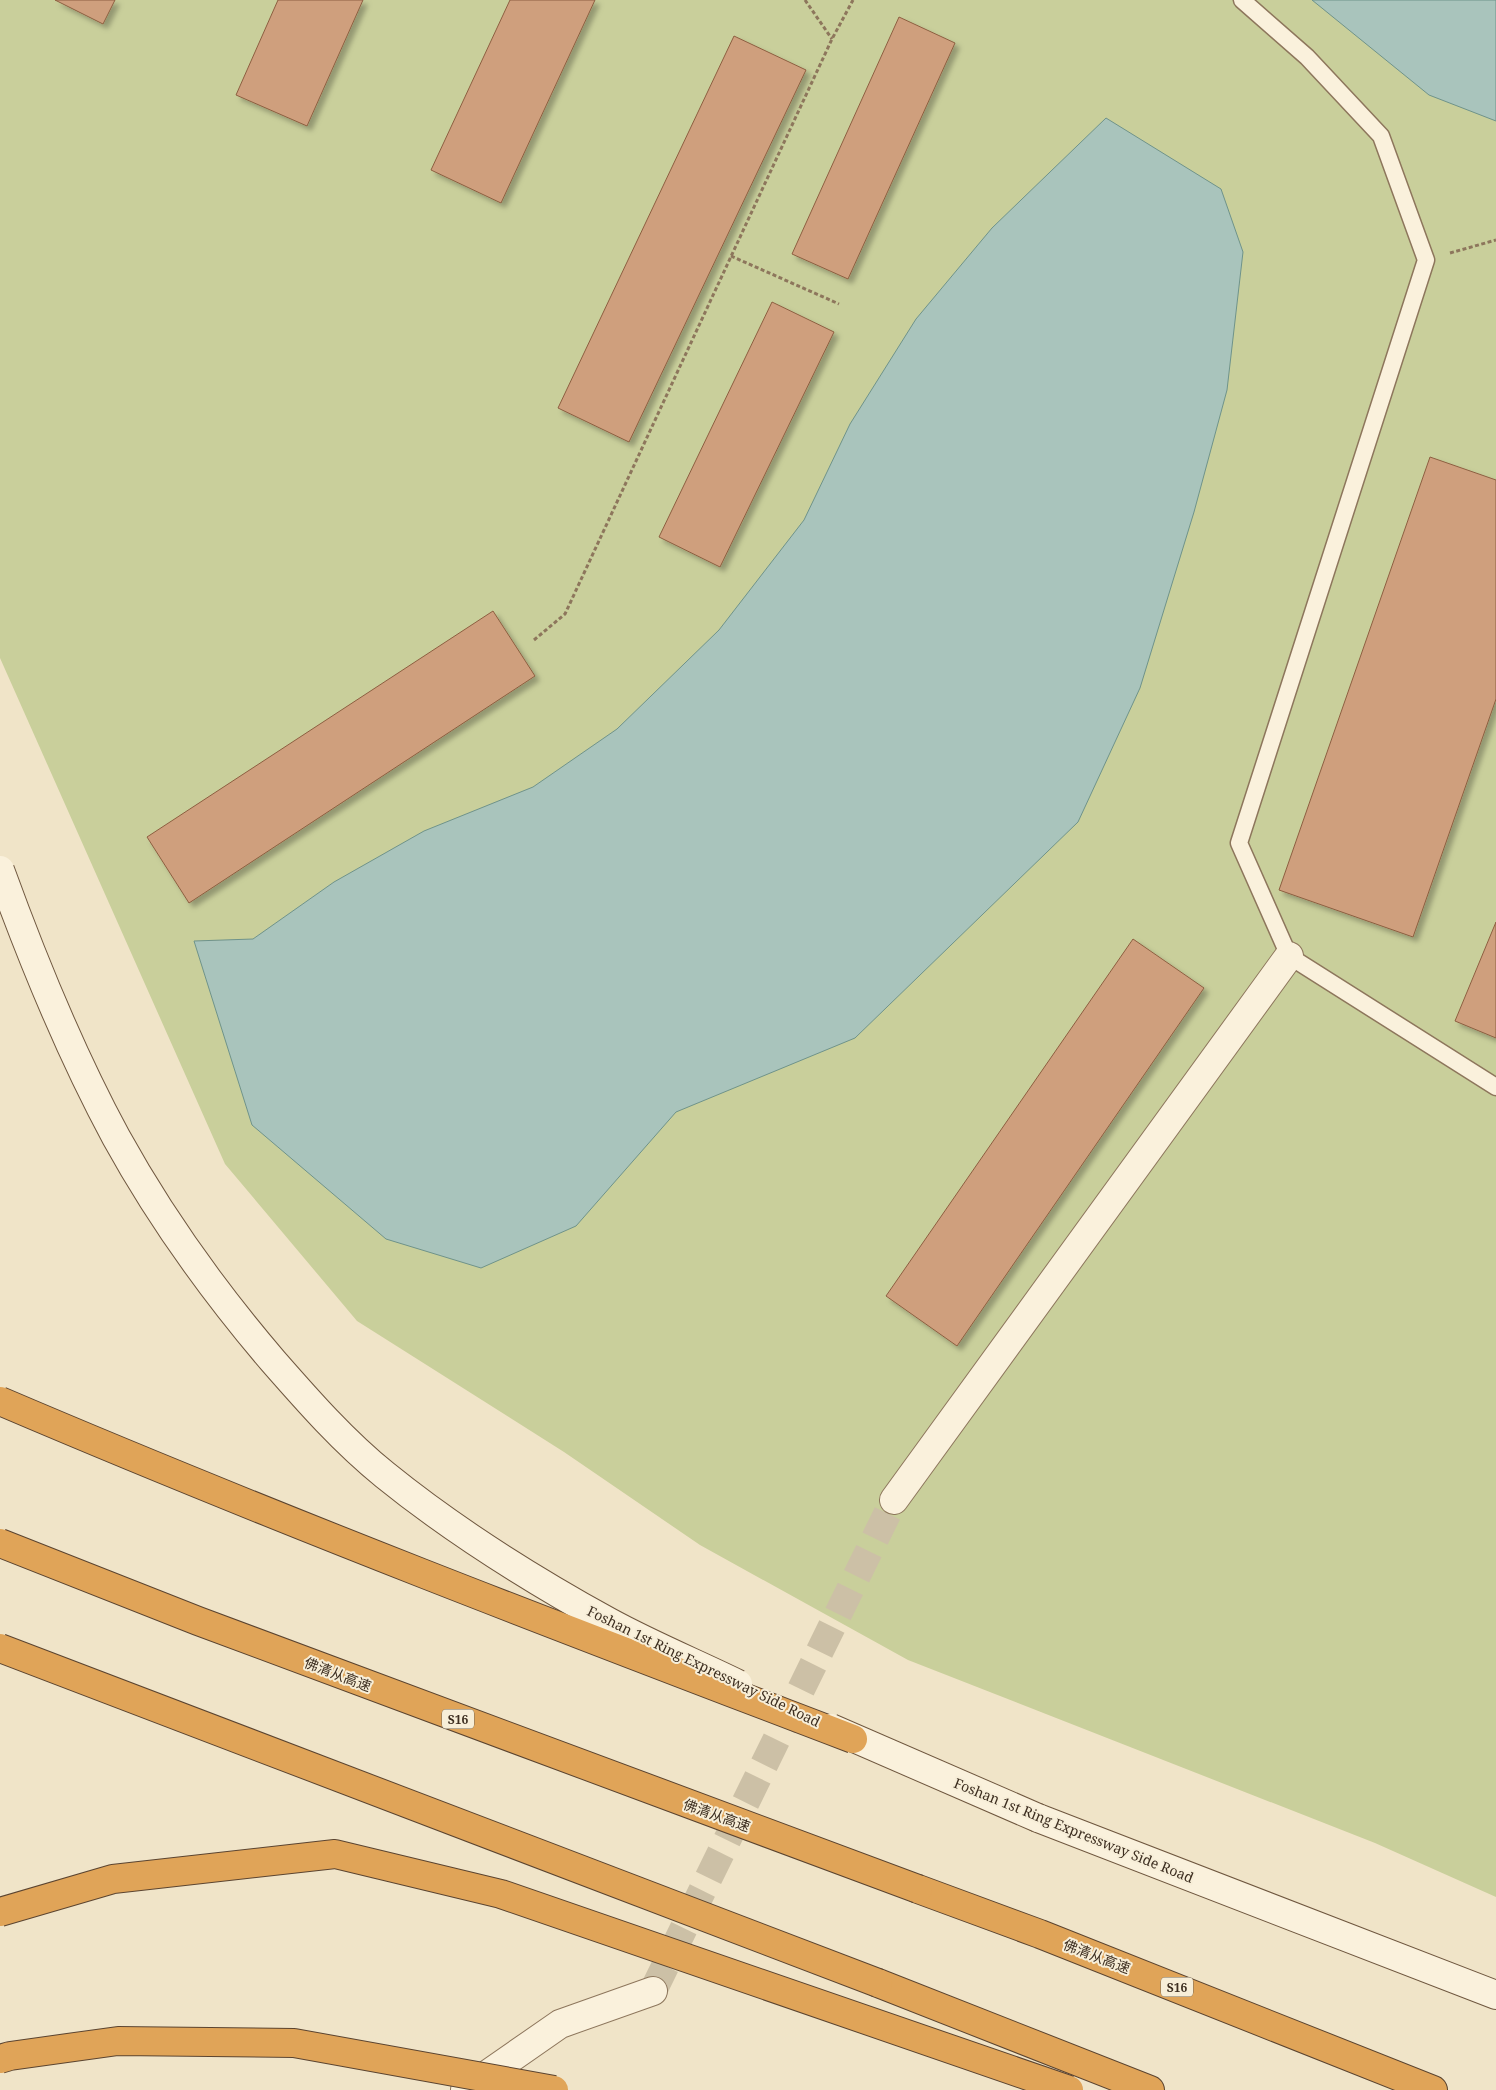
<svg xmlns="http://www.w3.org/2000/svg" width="1496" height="2090" font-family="'Noto Serif','Noto Sans SC',serif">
<defs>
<filter id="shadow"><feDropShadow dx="4.5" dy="4.5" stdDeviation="2.5" flood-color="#0004"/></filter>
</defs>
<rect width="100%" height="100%" fill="#f0e4c8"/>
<polygon fill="#c9cf9b" points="0,0 1496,0 1496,1897 1375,1843 908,1660 700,1545 564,1452 357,1321 225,1164 0,658"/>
<g fill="#a9c4bc" stroke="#6f938a">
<polygon points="1312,0 1496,0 1496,121 1429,95"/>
<polygon points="1106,118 1221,189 1243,252 1227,390 1194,512 1140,688 1078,822 855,1038 676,1112 576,1226 481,1268 386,1239 252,1125 194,941 253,939 334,882 424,831 533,787 617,729 719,630 804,520 850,424 916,319 992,228"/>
</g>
<g fill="#cf9f7d" stroke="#8d5f41" filter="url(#shadow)">
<polygon points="55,0 115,0 103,24"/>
<polygon points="278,0 363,0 307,126 236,95"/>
<polygon points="510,0 595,0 501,203 431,170"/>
<polygon points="899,17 955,43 848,279 792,254"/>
<polygon points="734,36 806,70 629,442 558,408"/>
<polygon points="772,302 834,332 720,567 659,537"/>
<polygon points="1430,457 1496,480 1496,699 1413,937 1279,890"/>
<polygon points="493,611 535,676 189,903 147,837"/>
<polygon points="1496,922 1496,1038 1455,1021"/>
<polygon points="1133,939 1204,988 957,1346 886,1296"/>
</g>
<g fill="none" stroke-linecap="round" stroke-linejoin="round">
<polyline stroke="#ccc0a6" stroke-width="28" stroke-dasharray="28 14" stroke-linecap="butt" points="653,1991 894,1500"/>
<g stroke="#8d765c" stroke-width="19">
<polyline id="lane" points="1242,0 1307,57 1381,136 1426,260 1239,843 1289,956 1496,1087"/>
</g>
<g stroke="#8d765c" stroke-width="30">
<g id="street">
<polyline points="894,1500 1289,956"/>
<polyline points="465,2090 560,2024 653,1991"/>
</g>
</g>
<g stroke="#6f573f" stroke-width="30">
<polyline id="secondary" points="1038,1818 1496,1995"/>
</g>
<g stroke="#5b4430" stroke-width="30">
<g id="highway">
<polyline points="918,1889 1040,1934 1433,2090"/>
<polyline points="878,1983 1150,2090"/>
</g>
</g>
<g stroke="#8d765c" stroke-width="3" stroke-dasharray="4 2.5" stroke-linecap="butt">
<polyline points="805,0 832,39"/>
<polyline points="1450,253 1496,240"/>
<polyline points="731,256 839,304"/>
<polyline points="534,640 565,614 832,39 853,0"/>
</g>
<use href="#lane" stroke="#faf1dc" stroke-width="16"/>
<use href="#street" stroke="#faf1dc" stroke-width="28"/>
<use href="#secondary" stroke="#faf1dc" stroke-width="28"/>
<use href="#highway" stroke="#e0a458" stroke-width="28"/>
<g stroke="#6f573f" stroke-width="30" stroke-linecap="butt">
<g id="secondary-bridge">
<path d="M0,870C33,961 70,1052 116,1137C160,1217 214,1292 273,1361C308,1401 344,1442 385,1475C454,1531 531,1579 609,1622C651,1645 695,1663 738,1684"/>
<polyline points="831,1728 1038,1818"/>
</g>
</g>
<g stroke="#5b4430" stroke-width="30" stroke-linecap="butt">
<g id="highway-bridge">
<path d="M0,1401C281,1521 567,1630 853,1739"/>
<polyline points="0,1543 198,1621 918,1889"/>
<polyline points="0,1648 878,1983"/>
<polyline points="0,1912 113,1879 335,1854 501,1894 1069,2090"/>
<polyline points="0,2059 10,2056 118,2041 294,2043 554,2090"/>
</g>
</g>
<use href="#secondary-bridge" stroke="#faf1dc" stroke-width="28"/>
<use href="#highway-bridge" stroke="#e0a458" stroke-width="28"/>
</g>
<g text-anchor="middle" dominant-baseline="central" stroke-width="4" stroke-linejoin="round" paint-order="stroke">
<g fill="#f7eed8" stroke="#756857" stroke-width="1">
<rect x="442" y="1709.5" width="32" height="19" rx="4"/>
<rect x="1161" y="1977.5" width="32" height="19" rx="4"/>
</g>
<g font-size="12" font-weight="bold" fill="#3d2e20">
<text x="458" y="1719">S16</text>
<text x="1177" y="1987">S16</text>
</g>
<g font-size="14" fill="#3d2e20" stroke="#f7eed8">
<text transform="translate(704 1666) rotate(26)">Foshan 1st Ring Expressway Side Road</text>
<text transform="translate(338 1674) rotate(21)">佛清从高速</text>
<text transform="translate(717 1815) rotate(20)">佛清从高速</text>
<text transform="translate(1074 1830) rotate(22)">Foshan 1st Ring Expressway Side Road</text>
<text transform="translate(1097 1956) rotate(21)">佛清从高速</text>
</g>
</g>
</svg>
